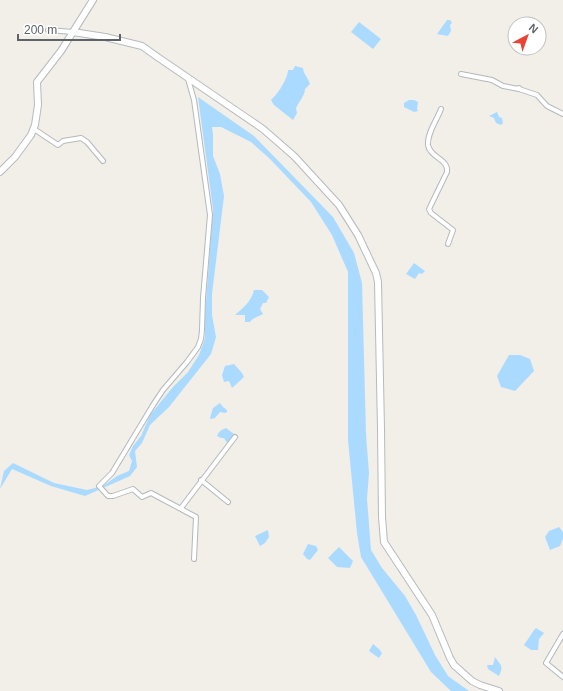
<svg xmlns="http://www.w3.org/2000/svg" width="563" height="691" font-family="Helvetica,sans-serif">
<rect width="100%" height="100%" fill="#f1efe8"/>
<g fill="#aadaff">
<polygon points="447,20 450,20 452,23 450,25 451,31 448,36 437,34"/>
<polygon points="359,22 381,39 373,49 351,32"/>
<path d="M295,66L303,68C303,73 308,78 310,84L305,89C305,95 299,102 296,108L297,113L293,120L274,105L271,100C278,94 288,78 288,70H293Z"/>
<polygon points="198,97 254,136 333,217 354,253 362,283 366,434 369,473 367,499 371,550 382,568 405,596 416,615 435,655 448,676 469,691 451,691 431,672 361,557 357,533 348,440 348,272 332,235 311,202 270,159 251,142 221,127 212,127 213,134 213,156 220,174 224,196 212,294 212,315 216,337 211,354 169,407 150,425 142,443 135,451 137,467 130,476 85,496 51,486 12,469 0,489 4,471 13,463 54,483 87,490 103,486 117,476 129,471 132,461 129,455 133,446 141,436 150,415 173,387 188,372 199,355 205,338 205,316 213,209"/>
<polygon points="409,100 414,100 418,102 417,109 418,111 414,112 404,107 404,103"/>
<polygon points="497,112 499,117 502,118 503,123 501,125 496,123 494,118 489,116"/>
<polygon points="414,263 425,271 422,274 419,273 415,279 406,274"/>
<path d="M254,290H262L269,297L266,303H263L260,309L263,314C258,317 254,317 250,322H245V315H235C244,307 251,302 254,290Z"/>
<polygon points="509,355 520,355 530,359 534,371 515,391 501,387 497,376"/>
<polygon points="234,364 242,373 244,377 232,388 229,381 224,382 222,375 225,366"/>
<polygon points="220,403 223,407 227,410 227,412 225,413 220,412 215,418 211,419 210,418 213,408"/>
<path d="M226,428L234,434L233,437L227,443L224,438H221L217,436C219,431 221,430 226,428Z"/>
<polygon points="559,527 563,532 563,539 560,546 550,550 545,537 549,531"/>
<polygon points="268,530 269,537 265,543 260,546 255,536"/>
<polygon points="308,544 316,546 318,550 310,560 307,559 303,554"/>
<polygon points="339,547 353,561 350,568 337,567 328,558"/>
<polygon points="536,628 544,633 539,639 538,650 531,650 524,645 534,630"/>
<polygon points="373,644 379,649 382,653 379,658 369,651"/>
<path d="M495,657C501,666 504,665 499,676L488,669L487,665H493Z"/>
</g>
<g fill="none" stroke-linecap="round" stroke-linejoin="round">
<g stroke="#b5b8bc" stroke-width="6">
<g id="street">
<polyline points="48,30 73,32"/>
<polyline points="461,74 492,80 503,86 519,89"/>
<polyline points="188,79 194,100 210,215 203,298 202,330 201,339 198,347 187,362 163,390 153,405 112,473 99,486 108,496 113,496 133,489 142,497 151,493 196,517 194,559"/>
<polyline points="519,88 519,89 537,95 547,106 563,114"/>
<path d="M441,109C437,120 427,133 428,145C430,158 449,159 447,172L429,209L431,213L453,230L448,244"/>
<polyline points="34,129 58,145 63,141 81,138 87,142 103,161"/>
<polyline points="201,480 228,502"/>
<polyline points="181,508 235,437"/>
<polyline points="563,634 546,663 563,677"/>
</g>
</g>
<g stroke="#b6babf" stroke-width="8">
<g id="secondary">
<polyline points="73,32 105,37 142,46 156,56 263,129 294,156 339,205 358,235 376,273 378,282 381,429 382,517 384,542 432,615 450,658 454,665 472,681 480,685 499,691"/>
<polyline points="0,172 15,157 31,135 35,125 38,105 37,82 61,51 93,0"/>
</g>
</g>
<use href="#street" stroke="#fff" stroke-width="4"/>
<use href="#secondary" stroke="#fff" stroke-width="6"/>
</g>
<g transform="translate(527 36) rotate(41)"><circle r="19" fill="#ffffff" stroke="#bfc1c3"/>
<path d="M0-3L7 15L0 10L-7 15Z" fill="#ea4335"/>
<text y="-6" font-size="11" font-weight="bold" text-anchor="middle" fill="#5f6368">N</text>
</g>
<path d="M18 34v6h102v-6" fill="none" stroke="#5f6368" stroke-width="2"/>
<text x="24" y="34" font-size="12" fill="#5f6368" stroke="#ffffff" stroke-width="3" paint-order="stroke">200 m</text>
</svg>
